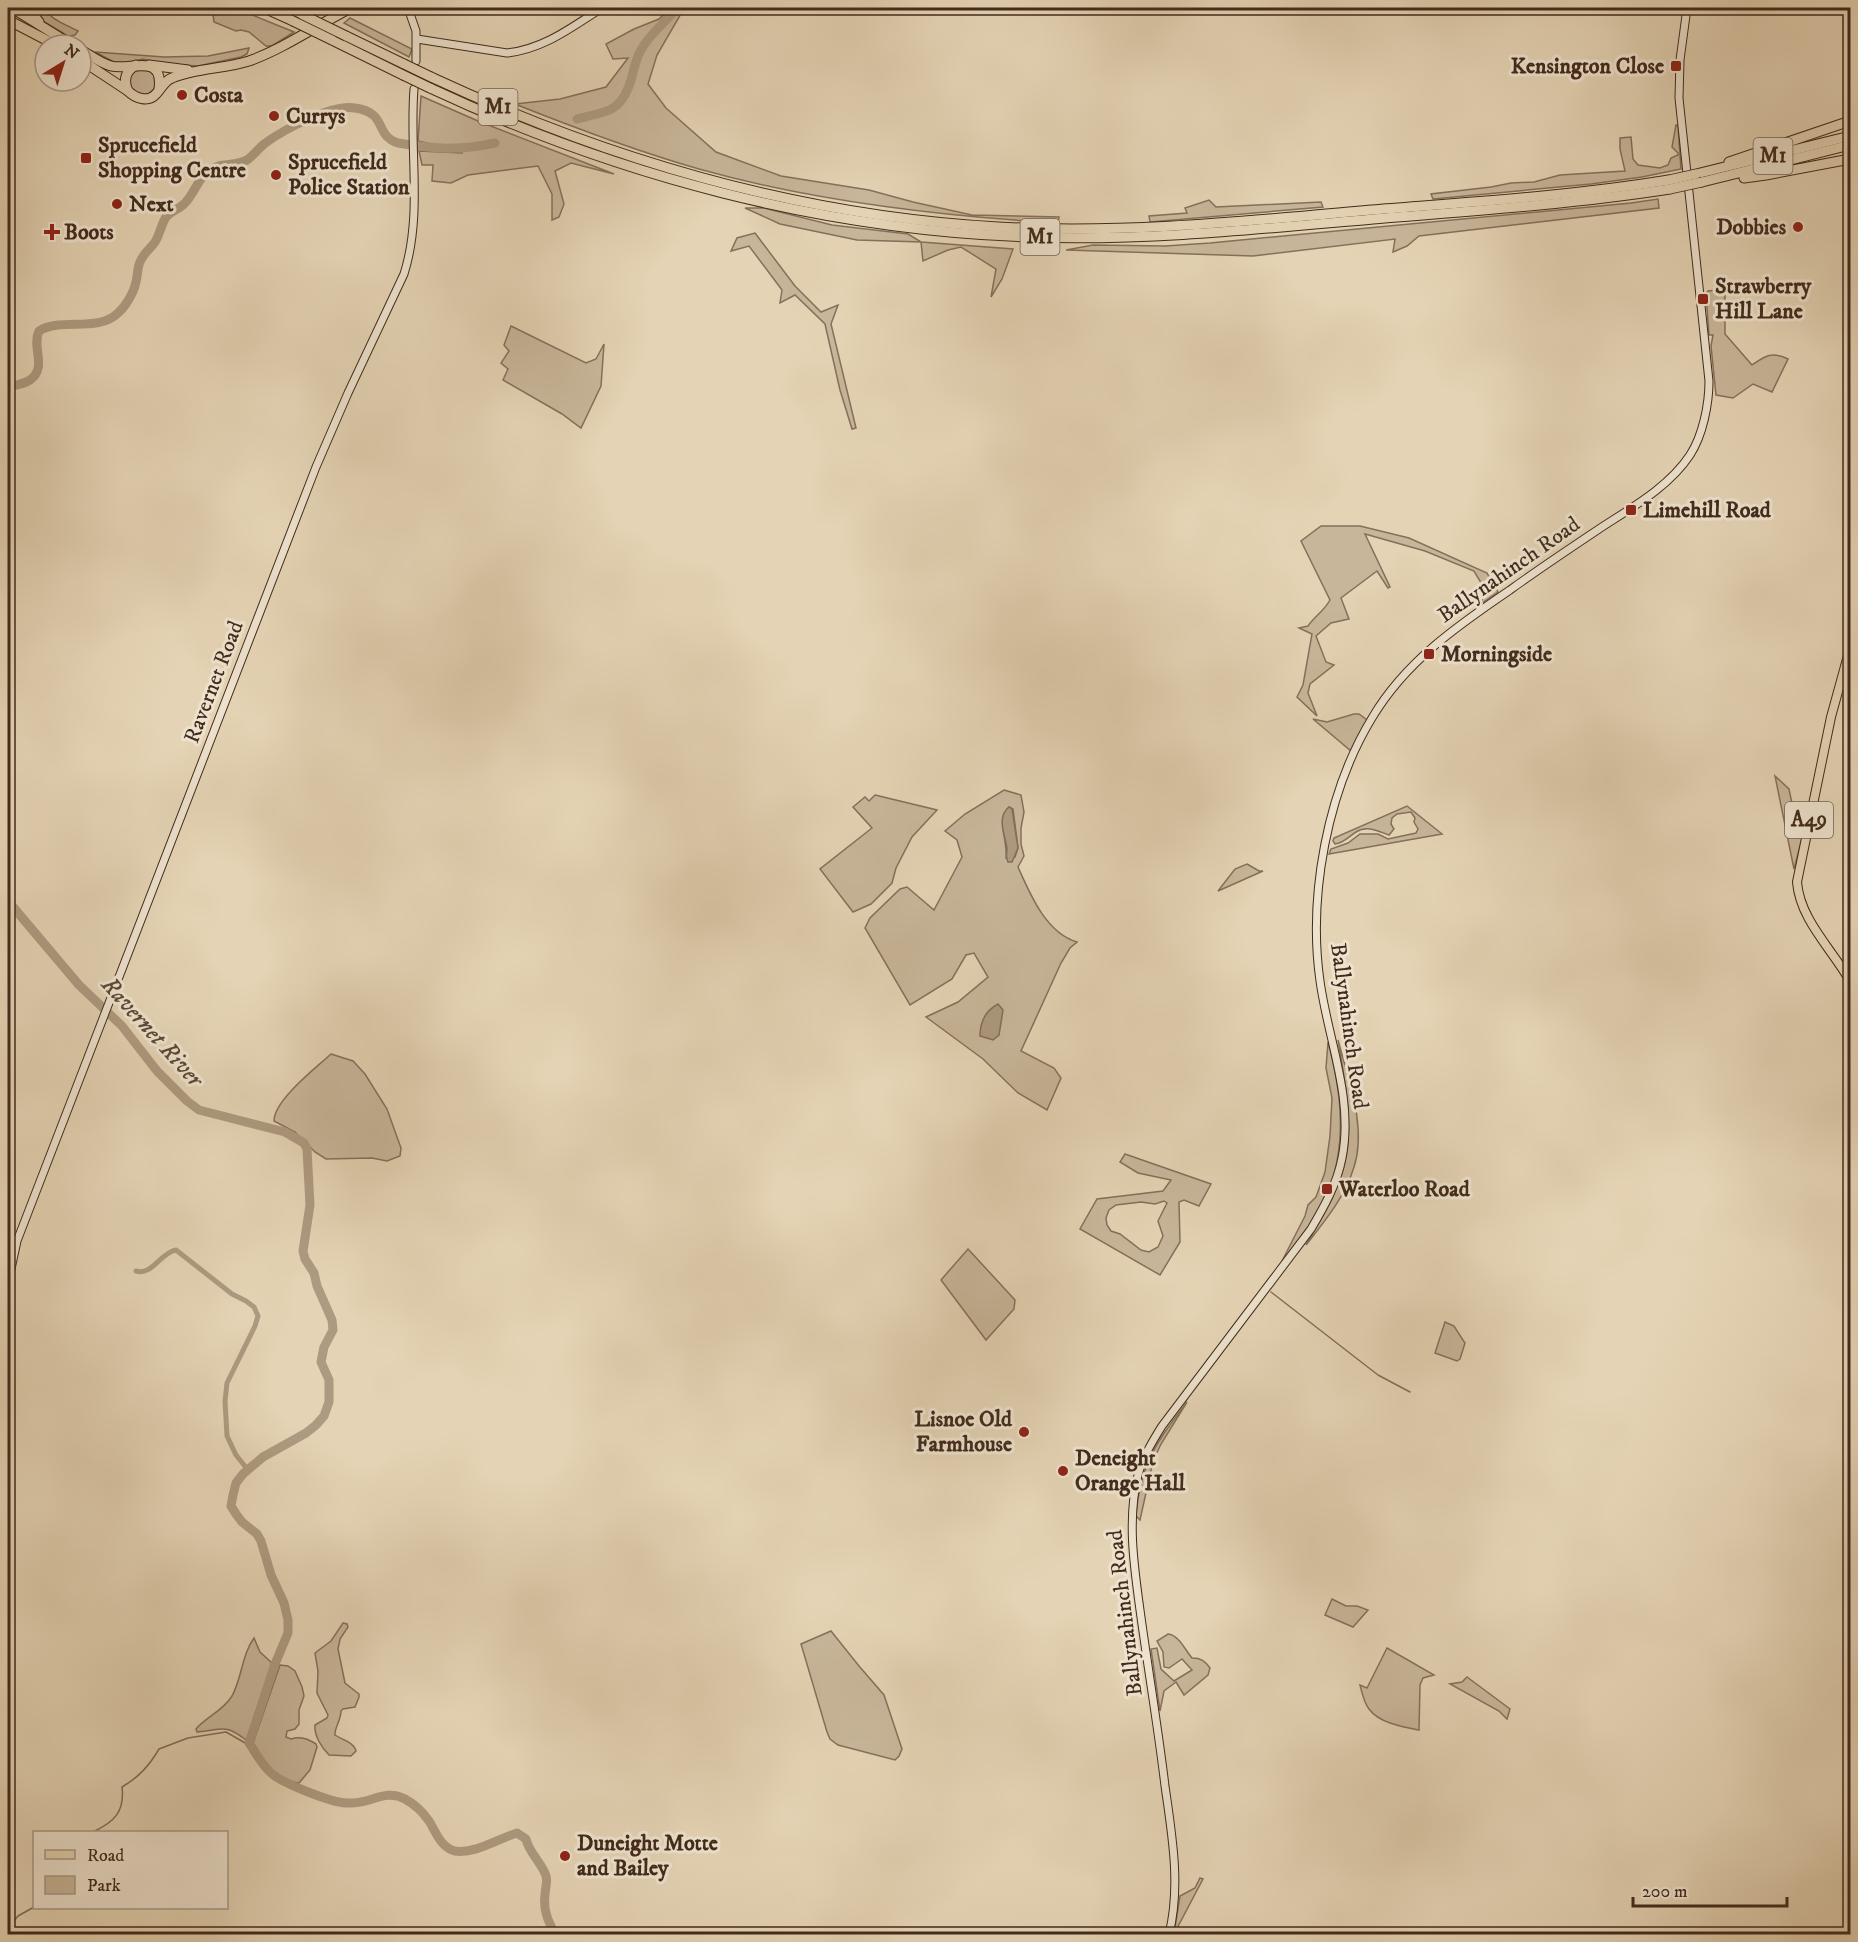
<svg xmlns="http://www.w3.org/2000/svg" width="1858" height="1942" font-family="'IM FELL DW Pica',serif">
<rect width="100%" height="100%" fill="#e4d3b4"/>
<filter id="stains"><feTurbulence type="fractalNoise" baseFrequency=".00333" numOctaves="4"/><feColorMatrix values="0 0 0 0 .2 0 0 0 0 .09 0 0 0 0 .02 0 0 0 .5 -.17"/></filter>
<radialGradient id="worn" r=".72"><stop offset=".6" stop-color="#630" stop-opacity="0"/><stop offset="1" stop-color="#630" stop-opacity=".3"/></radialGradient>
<g fill="#c8b69a" stroke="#85705b" stroke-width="1.5" fill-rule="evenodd">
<path d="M32,8H45C50,20 67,25 78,31L75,35L68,36L41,20Z"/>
<polygon points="205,8 235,8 294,32 272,46 266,46 249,32 241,30 236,31 214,22 213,15"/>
<path d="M670,8L682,12L657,55L648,84L666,108L716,152L781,176L869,190L913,202L972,215L1059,217L1058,223C939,216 813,201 699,169C636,151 575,128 515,104L560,99L606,87L628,58L613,59L606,44L634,29L659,19Z"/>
<polygon points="350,18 412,49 409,57 344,23"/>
<polygon points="249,48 247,54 241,57 198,66 165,64 143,59 125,63 114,62 95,52 164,57 208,56"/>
<circle cx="143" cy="82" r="13"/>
<polygon points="421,96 478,121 614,174 571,163 555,171 564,204 559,217 552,220 552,194 538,166 468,175 451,183 432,181 433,165 422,165 419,151 462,153 460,147 431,144 418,141"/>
<polygon points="1676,125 1678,126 1681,169 1642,177 1591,184 1433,199 1431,194 1491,187 1511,183 1534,182 1560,175 1625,171 1620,149 1620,138 1631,137 1633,159 1638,165 1660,168 1668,165 1671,158 1678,155 1678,153 1672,147"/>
<polygon points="1658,199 1659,208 1419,236 1407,246 1393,252 1395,239 1253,256 1066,250 1093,245 1165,246 1210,243 1631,203"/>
<polygon points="1209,200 1216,207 1321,202 1323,207 1150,222 1149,216 1187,213 1185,208"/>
<polygon points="745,208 764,208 832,225 908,234 921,242 1013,249 1002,279 991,297 996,269 961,247 948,250 923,261 921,242 857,240 780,224"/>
<polygon points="755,233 795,286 821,312 838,305 831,324 856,428 852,429 840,390 825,324 795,295 780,303 782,290 749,246 731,251 737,238"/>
<path d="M1725,289V334L1752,365C1765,356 1771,351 1788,359L1772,392L1753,384L1733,398L1716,395L1711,346L1713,335H1709L1706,294L1708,291Z"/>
<polygon points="511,326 586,363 596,359 604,344 601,386 581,428 562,414 503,380 508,369 501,363 509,351 504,345"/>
<path d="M1321,526H1360L1409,538L1487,573L1498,592L1482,603L1483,586L1474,571L1425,551L1365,534L1390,587L1388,588L1377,571L1341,598L1349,619L1331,623L1316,636L1326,662L1334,665L1310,684L1308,693L1317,716L1297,697L1303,685L1312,634L1299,628L1308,626C1315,616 1324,611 1330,600L1301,541Z"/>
<polygon points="1354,714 1359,714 1367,720 1351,751 1313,719 1327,722"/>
<polygon points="1775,776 1789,789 1794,813 1806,823 1794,869"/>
<path d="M1004,790L1021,795L1024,812L1021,828V844L1024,856L1018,867C1030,894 1046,933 1077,942L1070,948L1061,963L1021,1051L1054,1068L1061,1078L1047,1110L1018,1093L983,1059L926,1017L958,1002L988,977L974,953L966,955L952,979L910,1005L865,928L870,918L900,889L907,887L934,910L962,857L957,840L945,831L965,814ZM1009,807L1013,809L1018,848L1015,857L1006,858C1008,842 996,818 1009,807Z"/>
<polygon points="875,795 937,810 912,837 896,868 892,883 871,904 853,912 820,869 872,828 853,807 865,797 869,801"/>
<path d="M1407,806L1442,834L1329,854L1331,849L1348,843L1360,834H1378L1388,839L1416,833L1418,829L1414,822L1415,818L1411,812L1397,814L1392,818L1391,824L1394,829L1389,835C1378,831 1367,825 1356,832C1348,837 1344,843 1335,844L1333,841L1334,838Z"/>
<polygon points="1247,864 1259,871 1263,871 1218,891 1235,869"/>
<path d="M1338,1040C1348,1079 1367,1127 1354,1167C1345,1197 1325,1221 1306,1245C1323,1216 1342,1186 1347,1152C1352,1115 1344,1077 1338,1040Z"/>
<path d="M1328,1042C1342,1094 1348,1148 1325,1199C1314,1222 1297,1243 1281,1263L1305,1216L1308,1205L1316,1197L1325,1172L1330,1136L1332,1098L1326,1068Z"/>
<path d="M331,1054L353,1061L365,1074L387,1109L401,1148L400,1156L387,1161L372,1158L326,1159L315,1152L295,1132L274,1121C274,1100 316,1068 331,1054Z"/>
<path d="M1125,1154L1211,1184L1199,1206L1184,1200L1179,1202L1180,1242L1160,1275L1080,1229L1097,1199L1163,1191L1171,1180L1138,1173L1120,1162ZM1164,1201L1167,1203L1158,1221L1163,1236L1158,1247L1149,1252L1141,1250L1120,1234L1111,1231L1107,1225L1106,1218L1109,1210L1116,1205L1141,1202L1155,1204Z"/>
<polygon points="968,1249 1015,1300 1014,1309 986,1340 941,1280"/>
<polygon points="1445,1322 1454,1326 1465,1343 1460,1359 1457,1361 1435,1353"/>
<path d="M1187,1402L1161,1444L1153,1461L1140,1520L1136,1516C1140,1463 1157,1442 1187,1402Z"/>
<polygon points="1332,1599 1346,1606 1357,1606 1368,1610 1353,1627 1325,1615"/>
<path d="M343,1623L347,1624L348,1627L340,1639L338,1649L345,1683L359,1694V1697L355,1707L343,1709L341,1711C341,1720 334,1729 335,1735C342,1740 354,1742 356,1751L351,1756L329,1755C322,1748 314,1736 315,1725L327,1718L328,1715L317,1693L318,1671L315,1653L331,1641Z"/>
<polygon points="831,1631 859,1666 884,1695 902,1749 899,1756 895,1760 838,1745 830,1739 827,1732 801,1644"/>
<path d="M1168,1634C1179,1635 1185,1650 1192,1658C1201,1658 1205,1661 1210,1668L1208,1675L1184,1695L1176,1682L1164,1691L1160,1711L1151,1649L1157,1648L1161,1669L1174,1681L1192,1670L1182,1659L1169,1668L1164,1667L1163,1652L1157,1641Z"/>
<path d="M254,1638L260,1652L272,1663L249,1738L246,1740C224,1723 223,1730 197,1732L196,1729C206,1717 223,1711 232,1696C242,1678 242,1654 254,1638Z"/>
<path d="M1387,1648L1434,1675L1423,1678L1420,1685L1419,1730C1403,1727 1379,1723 1369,1709C1364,1703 1362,1693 1360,1685L1367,1688Z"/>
<path d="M280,1665L288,1666L295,1671L302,1687L304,1696L299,1710V1724L295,1729L287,1731L286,1737L291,1739C301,1736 308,1739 316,1744L317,1747L310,1770L299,1783C277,1781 262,1762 253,1743Z"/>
<polygon points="1467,1677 1510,1709 1507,1719 1499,1711 1450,1684 1462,1682"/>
<polygon points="1200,1878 1203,1879 1174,1934 1180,1896 1195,1888"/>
</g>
<g fill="#ad9a80" stroke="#826e58" stroke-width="1.5">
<path d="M1009,807L1012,809L1018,848L1012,862H1008C1005,856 1007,854 1007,848C1005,835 996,817 1009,807Z"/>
<path d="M998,1004L1003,1010L999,1035L993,1040L980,1036C980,1023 985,1011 998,1004Z"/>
</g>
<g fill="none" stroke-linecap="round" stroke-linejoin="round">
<g stroke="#826e58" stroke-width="1.5">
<polyline points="1271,1292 1378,1375 1410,1392"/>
<path d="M93,1832C114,1822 125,1812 122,1787C139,1777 149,1766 159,1749L188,1738L226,1732L247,1744L249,1743"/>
<polyline points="8,1928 18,1916 34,1907"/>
</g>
<path stroke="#ad9a80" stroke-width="5" d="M136,1271C152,1276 160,1253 176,1250L232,1294L246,1301L254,1307L258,1316L255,1326L227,1383L225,1401L227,1436L236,1455L248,1470"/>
<g stroke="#ad9a80" stroke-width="9">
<path d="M577,119C609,111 622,112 632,77C634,68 636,58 641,50C649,34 666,22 677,8"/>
<path d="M8,388C15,384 23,385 30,380C48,367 31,347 39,331C62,317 97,333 118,313C126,306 134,292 136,282C138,275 137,266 141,260C144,253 151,248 155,242C160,234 161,225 166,217C172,210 178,210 184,204C194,195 197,180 208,171C219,162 235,167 247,160C253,156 258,149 264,144C283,130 331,104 355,108C389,113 373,135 398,143C435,149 458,151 495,143"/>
<path d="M8,901L79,985L122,1026L157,1071L187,1101L199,1110L285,1132L304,1143L307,1149L310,1205L303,1251L305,1259L314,1273L317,1286L332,1320L333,1330L324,1347L321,1362L329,1380V1402L324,1416L316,1425L306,1433L263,1457L243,1474L236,1483L233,1495L231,1506L236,1514L242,1522L257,1534L261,1541L271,1575L284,1603L288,1620V1633L275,1664L249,1743C256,1753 261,1764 271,1773C282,1783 332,1803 347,1803C370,1805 384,1788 405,1799C414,1804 423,1812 429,1821C436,1832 441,1848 455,1851C476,1854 497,1839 517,1833L526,1839C529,1853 542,1863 546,1876C548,1882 545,1888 545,1895C543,1910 548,1921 555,1934"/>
</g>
<g stroke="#422b1c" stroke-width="9">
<g id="secondary">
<polyline points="408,8 416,31 416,61"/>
<path d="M417,39L507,53C544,49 572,27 602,8"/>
<path d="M8,1283L17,1241L316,467L348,393L404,274C423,214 409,150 414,89"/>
<path d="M1169,1934C1181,1886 1172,1835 1165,1786C1158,1727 1148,1669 1140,1610C1134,1566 1127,1519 1138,1475C1143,1457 1152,1442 1162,1426L1311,1229C1324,1207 1337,1184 1342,1158C1354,1098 1328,1040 1320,981C1308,896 1327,792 1372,718C1405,662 1457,626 1510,590C1539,569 1569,549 1599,529C1631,508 1669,487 1690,455C1703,435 1709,404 1709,381L1679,98L1680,60L1687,8"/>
</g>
</g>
<g stroke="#422b1c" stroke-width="10">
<path id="primary" d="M1850,648L1831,717L1797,882C1800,920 1832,949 1850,981"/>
</g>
<g stroke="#422b1c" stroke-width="11">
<g id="highway">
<polyline points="12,8 72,45"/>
<polyline points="28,8 39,22"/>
<polyline points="264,8 293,21"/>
<polyline points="290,8 303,15"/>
<polyline points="8,20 56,45"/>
<polyline points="346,36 404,64"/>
<polyline points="332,40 403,75"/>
<path d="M81,50C90,55 100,63 111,66C131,71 164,52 159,90"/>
<polyline points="81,60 128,91"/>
<path d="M136,65C125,71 123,80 128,91C135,98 148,103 156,94C162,88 164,81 172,78C196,68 224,69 249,61C285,48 317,25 351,8"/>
<polyline points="149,65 188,70"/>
<path d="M431,77C609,160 801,216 998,227C1124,234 1248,221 1372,210C1472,202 1571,196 1669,180"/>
<path d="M430,88C618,176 822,230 1030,237C1145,241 1259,229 1373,219C1472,211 1572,204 1670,189"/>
<polyline points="1729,162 1850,121"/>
<polyline points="1696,174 1850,136"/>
<polyline points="1744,178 1766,175 1850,159"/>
<polyline points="1702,182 1850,145"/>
</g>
</g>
<use href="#secondary" stroke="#ede2ce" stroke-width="7"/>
<use href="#primary" stroke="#e4d3b4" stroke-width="8"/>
<use href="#highway" stroke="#e4d3b4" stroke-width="9"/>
<g stroke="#422b1c" stroke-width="11" stroke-linecap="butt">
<g id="highway-bridge">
<polyline points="303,15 346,36"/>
<polyline points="293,21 332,40"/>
<polyline points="404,64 431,77"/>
<polyline points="403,75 430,88"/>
<polyline points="1669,180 1696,174"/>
<polyline points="1670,189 1702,182"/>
</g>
</g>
<use href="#highway-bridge" stroke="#e4d3b4" stroke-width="9"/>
</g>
<g fill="#8f2418" stroke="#ede2ce" stroke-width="2">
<rect x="1670" y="60" width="12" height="12" rx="3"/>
<circle cx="182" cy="95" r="6"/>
<circle cx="274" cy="116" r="6"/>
<rect x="80" y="152" width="12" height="12" rx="3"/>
<circle cx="276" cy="175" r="6"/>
<circle cx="117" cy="204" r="6"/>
<circle cx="1798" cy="227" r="6"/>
<path d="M49 223h6v6h6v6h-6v6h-6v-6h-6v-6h6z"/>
<rect x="1697" y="293" width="12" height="12" rx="3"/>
<rect x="1625" y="504" width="12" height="12" rx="3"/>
<rect x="1423" y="648" width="12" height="12" rx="3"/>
<rect x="1321" y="1183" width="12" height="12" rx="3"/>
<circle cx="1024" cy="1432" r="6"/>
<circle cx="1063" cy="1471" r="6"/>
<circle cx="565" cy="1856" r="6"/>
</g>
<g text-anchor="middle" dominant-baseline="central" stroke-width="6" stroke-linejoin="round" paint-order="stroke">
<g fill="#ede2ce" stroke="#756251" stroke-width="1.5">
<rect x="478.5" y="89" width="39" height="36" rx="4.5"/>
<rect x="1753.5" y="138" width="39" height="36" rx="4.5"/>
<rect x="1020.5" y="219" width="39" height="36" rx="4.5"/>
<rect x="1785" y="802" width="48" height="36" rx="4.5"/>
</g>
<g font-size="21" font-weight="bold" fill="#422b1c">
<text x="498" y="107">M1</text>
<text x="1773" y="156">M1</text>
<text x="1040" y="237">M1</text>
<text x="1809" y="820">A49</text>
</g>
<g font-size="22" font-weight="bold" fill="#422b1c" stroke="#ede2ce" text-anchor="start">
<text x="1664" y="66" text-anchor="end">Kensington Close</text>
<text x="194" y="95">Costa</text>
<text x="286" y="116">Currys</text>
<text x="98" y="145">Sprucefield<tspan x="98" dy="25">Shopping Centre</tspan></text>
<text x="288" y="162">Sprucefield<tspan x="288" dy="25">Police Station</tspan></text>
<text x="129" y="204">Next</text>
<text x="1786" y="227" text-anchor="end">Dobbies</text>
<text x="64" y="232">Boots</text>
<text x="1715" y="286">Strawberry<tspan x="1715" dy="25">Hill Lane</tspan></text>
<text x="1643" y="510">Limehill Road</text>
<text x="1441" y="654">Morningside</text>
<text x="1339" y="1189">Waterloo Road</text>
<text x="1012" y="1419" text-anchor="end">Lisnoe Old<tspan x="1012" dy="25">Farmhouse</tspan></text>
<text x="1075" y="1458">Deneight<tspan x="1075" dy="25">Orange Hall</tspan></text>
<text x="577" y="1843">Duneight Motte<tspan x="577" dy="25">and Bailey</tspan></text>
</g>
<g font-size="22" fill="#422b1c" stroke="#ede2ce">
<text transform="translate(1509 570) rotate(-35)">Ballynahinch Road</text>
<text transform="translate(214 682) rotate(-69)">Ravernet Road</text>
<text transform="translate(1349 1026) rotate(82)">Ballynahinch Road</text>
<text transform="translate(1125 1613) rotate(-97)">Ballynahinch Road</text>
</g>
<g font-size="24" font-style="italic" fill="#5d4735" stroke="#ede2ce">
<text transform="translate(152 1032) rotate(48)">Ravernet River</text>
</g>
</g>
<rect width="1858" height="1942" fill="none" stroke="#e4d3b4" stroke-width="30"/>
<rect x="9" y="9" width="1840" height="1924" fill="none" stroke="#422b1c" stroke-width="3"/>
<rect x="15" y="15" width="1828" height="1912" fill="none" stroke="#422b1c" stroke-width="1.5"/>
<rect x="33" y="1831" width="195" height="78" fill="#ede2ce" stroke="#a99987" stroke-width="1.5"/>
<rect x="45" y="1850" width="30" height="9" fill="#e4d3b4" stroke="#a99987" stroke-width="1.5"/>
<text x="87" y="1861" font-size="18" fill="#422b1c">Road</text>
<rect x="45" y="1876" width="30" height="18" fill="#c8b69a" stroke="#a99987" stroke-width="1.5"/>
<text x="87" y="1891" font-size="18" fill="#422b1c">Park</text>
<g transform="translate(63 63) rotate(38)"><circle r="28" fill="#ede2ce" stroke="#a99987" stroke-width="1.5"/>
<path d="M0-4.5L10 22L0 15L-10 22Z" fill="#8f2418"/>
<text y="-9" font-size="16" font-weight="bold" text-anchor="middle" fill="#422b1c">N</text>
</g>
<path d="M1633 1897v9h154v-9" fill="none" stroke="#422b1c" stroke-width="3"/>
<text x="1642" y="1897" font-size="18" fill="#422b1c" stroke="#ede2ce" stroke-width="4.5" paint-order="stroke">200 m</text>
<rect width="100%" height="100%" filter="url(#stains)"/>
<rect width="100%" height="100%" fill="url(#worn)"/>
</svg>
